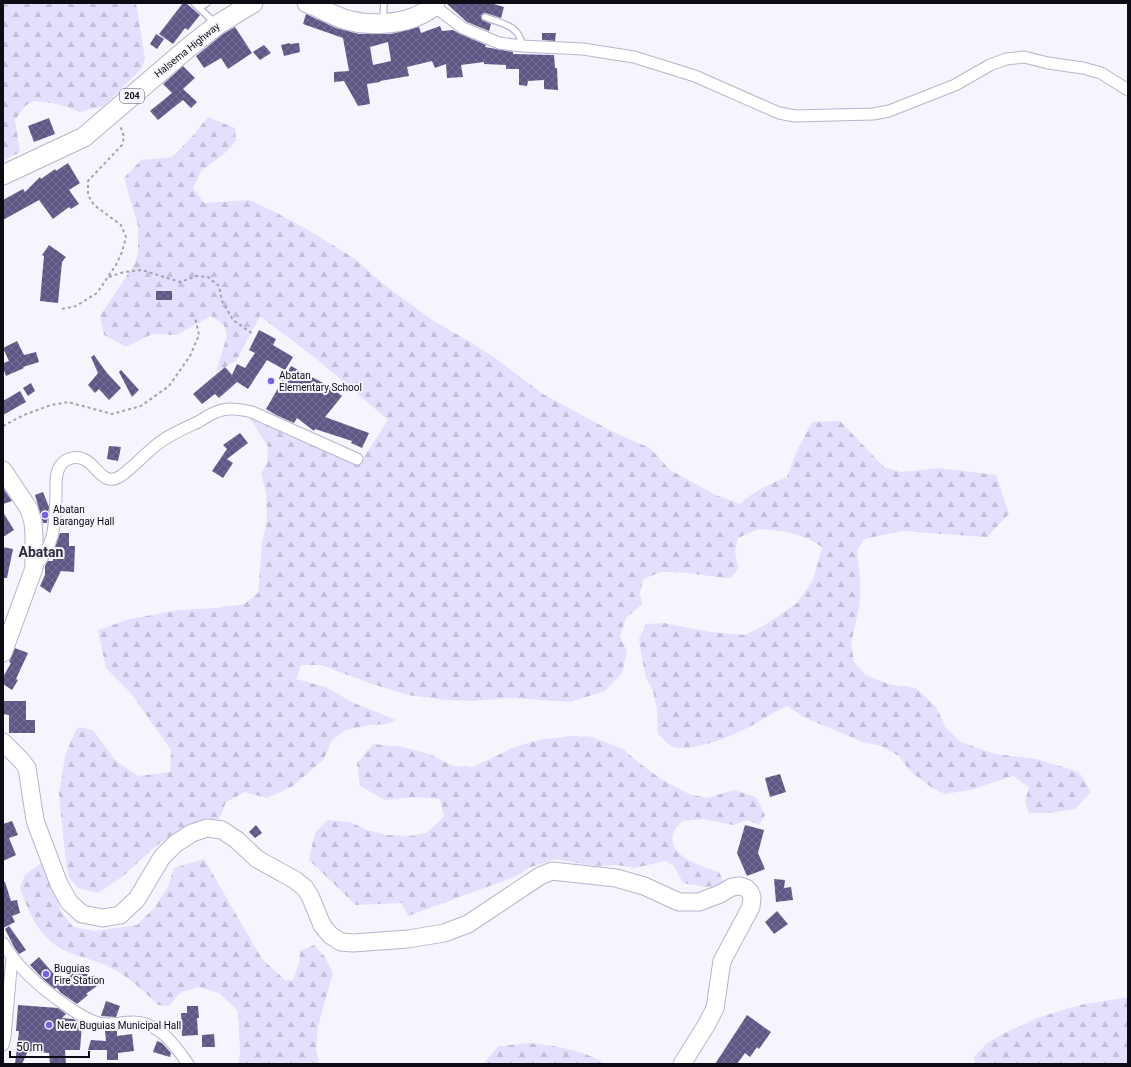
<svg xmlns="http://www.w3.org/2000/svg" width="1131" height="1067" font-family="Roboto,sans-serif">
<defs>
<pattern id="forest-firs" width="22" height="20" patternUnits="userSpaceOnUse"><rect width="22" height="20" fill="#e3e0fd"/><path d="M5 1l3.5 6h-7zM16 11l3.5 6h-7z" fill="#c2bfd8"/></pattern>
<pattern id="building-cross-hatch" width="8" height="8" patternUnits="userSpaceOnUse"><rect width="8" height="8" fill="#5e5887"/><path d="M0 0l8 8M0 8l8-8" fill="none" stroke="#747093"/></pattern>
</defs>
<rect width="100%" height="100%" fill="#f5f5fe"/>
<g fill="url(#forest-firs)">
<polygon points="3,3 136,3 145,59 142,68 104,106 79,112 64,106 52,103 33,101 25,106 15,120 20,152 3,161"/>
<path d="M208,117L235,128L236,141L223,155L202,170L193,188L204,203L249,200L275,212L308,230L354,258L382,283L432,320L470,342L495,358L543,394L613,432L650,448L670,470L716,495L740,504C753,491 770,484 787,477L795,455L812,422L840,421L884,467L901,472L938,468L996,475L1009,514L987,537L902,531L864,539L857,551L860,578V604L851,643L854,662L866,675L888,684L916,688L936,707L946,728L961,742L995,754L1036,759L1079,772L1091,792L1075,809L1049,813H1029L1025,803L1029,787L1013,776L970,790L945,794L932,788L910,771L899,756L881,746L863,742L803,717L788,706C772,712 760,722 745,729C730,737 687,754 671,746C667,744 662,737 658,734L657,709L653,691L646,677L642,659L639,639L646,624L664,623L710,632L745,635L765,625L797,603L813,580L822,547L809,539L788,532L759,529L738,538L735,551L738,569L731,578C709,577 687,571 664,572C658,572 650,577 643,579L640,593L642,604L626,618L620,636L627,652L622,673L605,691L570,702L512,698L470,701L445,700L408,695L372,684L321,665H301L296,679L326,687L354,703L396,720L388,724L370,725L345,730L332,740L324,759L293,786L267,798L245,792L226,802L219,819L199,822L179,830L152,849L122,877L98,893L78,888L69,877L66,864L59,794L65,756L75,732L79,727L93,730L116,761L138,776L170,772L171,750L130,692L106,668L98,630L130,619L179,610L217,608L244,604L258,593L262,544L267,520L266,493L261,473L267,463L268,447L242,405L364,457L388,420L319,361L260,316L236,361L216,372L227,336L224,325L211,316L176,335L152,334L126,347L104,335L100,316L135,263L138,252V226L124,178L141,160L172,157L191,138Z"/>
<path d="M573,736L592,737L623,749L639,763L661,779L689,794L707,798L734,790L756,797L765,815L759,825L747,820L733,825L703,819L682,821C679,825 674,830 673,834C667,857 704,867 719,872L725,885L705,887L683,883L674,866L666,861L634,868L618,865L594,866L555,859L531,867L514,877L408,916L402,903L356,905L309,860L315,833L327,820L350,822L367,830L387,835L410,836L426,833L444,817L440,799L414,797L385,800L360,786L357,763L373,744L403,747L429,754L453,766L472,767L490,759L512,748L538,740Z"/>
<path d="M204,859L262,959L285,980H293L299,964L300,951L314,945L325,957L333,973L318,1026L316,1048L319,1064H238L240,1052L238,1011L219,993L197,987L180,993L169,1006L158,1005C145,992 132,980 117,971C102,962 84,958 68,952C41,941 28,913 20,887L25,875L41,863L55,887L61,911L73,927L95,931L137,925L154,908L167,889L174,868Z"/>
<polygon points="1128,997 1128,1064 975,1064 974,1057 987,1043 1003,1034 1037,1018 1080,1005"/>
<path d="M530,1043C557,1046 583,1050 606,1064H483L499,1046Z"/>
</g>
<g fill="url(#building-cross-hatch)" fill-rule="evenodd">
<polygon points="183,3 186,3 200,15 188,30 185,28 173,44 159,34"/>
<polygon points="446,3 490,3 504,7 501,18 486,13 481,15 482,20 491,24 489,31 467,22"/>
<path d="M306,14L336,28L359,34H391L419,27L421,33L440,26L442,31L453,30L460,34L486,45L485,47L513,52V54L554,55L555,68H557L558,90L544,89V80L528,81L527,86L519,85V69H506V65L484,64V62L461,65L463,77L447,78L446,64L435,68L432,61L407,67L409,76L380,81V82L367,84L370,104L358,106L344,81L334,82V72L349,71L343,38L303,24ZM388,42L391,61L373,65L370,47Z"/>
<polygon points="235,27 252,53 228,69 221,58 204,68 196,56 223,34"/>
<polygon points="542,33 556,33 555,41 542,40"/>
<polygon points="156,34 164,39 157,49 150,44"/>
<polygon points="290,43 290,44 299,43 300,52 284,56 281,45"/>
<polygon points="264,45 271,53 260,60 253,52"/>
<polygon points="183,66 195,78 183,89 197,102 191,108 183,100 158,120 150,111 172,93 163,84"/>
<polygon points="49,118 55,134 34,142 28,126"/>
<polygon points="68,163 80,183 69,190 79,204 71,209 69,207 53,219 39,200 3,220 3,200 23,189 25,192 40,177 41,179 55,169 56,171"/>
<polygon points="49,245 66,257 62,262 58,303 40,301 44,256 42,255"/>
<rect x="156" y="291" width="16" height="9"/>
<polygon points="259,330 276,339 273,345 293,357 285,370 267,360 248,389 237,382 219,398 215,394 202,404 193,394 225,367 232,375 237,364 245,368 255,353 249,350"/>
<polygon points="17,341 24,355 36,352 39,362 23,367 24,368 6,376 3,368 3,363 9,361 3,348"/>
<polygon points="94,355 107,373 121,388 109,400 99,389 95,393 88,385 98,373 91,357"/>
<polygon points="291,366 329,386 342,396 325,417 369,433 362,448 351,443 352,441 315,429 314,431 297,418 294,423 276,415 266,409"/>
<polygon points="121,370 139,390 132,397 119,372"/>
<polygon points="31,383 35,391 28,396 23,388"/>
<polygon points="20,391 26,402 3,415 3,401"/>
<polygon points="240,433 248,443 227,459 233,463 223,478 212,471 227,449 223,445"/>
<polygon points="109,446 121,447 118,461 107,459"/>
<polygon points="3,488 12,501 3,504"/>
<polygon points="43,492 49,507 47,523 43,523 35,495"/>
<polygon points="3,512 14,530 3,537"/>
<polygon points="60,533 69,533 69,546 75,546 74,572 61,571 50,593 40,586 45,575 45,566 48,561 53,561 53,553"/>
<polygon points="3,547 13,549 7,578 3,578"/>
<polygon points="15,648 28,653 16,679 18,680 12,690 3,684 3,677 11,663 9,662"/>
<polygon points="3,701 26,701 26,720 35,720 35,733 9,733 9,715 3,714"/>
<polygon points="780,774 786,792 770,797 765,778"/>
<polygon points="12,821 18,835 9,838 16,855 3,861 3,824"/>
<polygon points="256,825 262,833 255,838 249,832"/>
<polygon points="745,825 764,830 758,853 765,869 747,876 737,853"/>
<polygon points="774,879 785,880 784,888 791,887 793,900 776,902"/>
<polygon points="3,882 5,882 11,901 17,900 20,913 12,916 15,922 3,928"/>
<polygon points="777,911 788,924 774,934 765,922"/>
<polygon points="9,926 26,950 19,954 14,947 5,929"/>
<polygon points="39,957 61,982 82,966 90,978 94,975 101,983 86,994 88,995 77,1004 61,993 56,987 55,989 44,980 30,965"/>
<polygon points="106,1001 120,1006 116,1017 101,1016"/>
<polygon points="18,1005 58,1008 66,1014 62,1018 73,1019 82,1024 80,1050 65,1050 66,1064 50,1064 49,1053 28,1051 22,1064 15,1064 19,1031 16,1031"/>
<polygon points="187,1006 198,1006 199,1018 197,1018 198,1035 182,1036 181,1013 187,1013"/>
<polygon points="747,1015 771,1032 759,1049 757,1047 750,1057 745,1053 737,1064 715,1064"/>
<polygon points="105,1031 117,1031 117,1036 132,1034 134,1051 118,1053 118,1060 107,1060 107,1050 88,1050 91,1040 106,1041"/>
<polygon points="214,1034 215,1047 202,1047 202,1035"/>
<polygon points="157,1041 162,1043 171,1053 170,1057 153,1052"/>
</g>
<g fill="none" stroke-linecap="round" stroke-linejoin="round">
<g stroke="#b6b5cc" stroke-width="8">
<g id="lane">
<polyline points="194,3 215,23"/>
<polyline points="199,8 207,3"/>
<path d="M485,17C502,24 520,25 522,46"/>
<polyline points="383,21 384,3"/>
</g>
</g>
<g stroke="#b6b5cc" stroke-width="13">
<g id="street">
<polyline points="434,6 463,28 499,43 522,46 583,49 634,57 695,76 779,113 795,116 873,114 889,111 955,85 990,65 1006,59 1024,57 1048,63 1083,68 1101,73 1128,90"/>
<path d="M34,568C55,546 55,524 56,495C56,485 55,474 60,466C66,457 78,455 87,461C98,468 105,488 122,475C133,467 143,456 154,447C166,436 183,429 198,422C204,419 208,415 214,413C227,407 239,409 252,412L357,459"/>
<path d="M3,943C18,969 42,989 67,1006C77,1013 87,1020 99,1023C111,1026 121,1022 132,1022C158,1021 175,1045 188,1064"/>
<polyline points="3,1045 5,1037 12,957"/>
</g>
</g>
<g stroke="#b6b5cc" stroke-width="19">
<g id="primary">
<polyline points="3,470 29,509 33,522 34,535 34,568 3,653"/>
<polyline points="3,742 22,761 27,768 35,820 40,834 59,884 69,902 82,914 103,918 120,915 137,899 162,857 175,844 192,833 207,828 222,830 237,840 257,859 295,880 305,888 310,896 322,925 330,935 341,942 353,943 408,939 444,933 468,924 540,876 552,871 616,878 644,886 679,902 699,902 720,894 732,887 740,886 746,888 750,892 752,897 751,907 722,961 715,1008 707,1024 682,1064"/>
</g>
</g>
<g stroke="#b6b5cc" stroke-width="21">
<g id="highway">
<path d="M307,3C320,7 331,15 344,19C365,26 395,25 415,17C421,14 432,10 435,3"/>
<polyline points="3,175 84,137 189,47 217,25 253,3"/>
</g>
</g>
<g stroke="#a3a2ab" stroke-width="2" stroke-dasharray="3 3" stroke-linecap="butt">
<polyline points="109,277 124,272 142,270 180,282 197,276 208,277 219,286 222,301 233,320 253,334"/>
<polyline points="62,309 76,306 97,293 116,265 122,252 126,237 121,225 94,205 88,195 88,181 122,145 124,137 120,125"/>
<polyline points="3,426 24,415 51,405 68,402 112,414 141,406 169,386 190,356 199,335 195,317"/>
</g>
<use href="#lane" stroke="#fff" stroke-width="5.5"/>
<use href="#street" stroke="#fff" stroke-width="11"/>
<use href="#primary" stroke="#fff" stroke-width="17"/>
<use href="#highway" stroke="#fff" stroke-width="19"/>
</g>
<g fill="#7a61db" stroke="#f5f5fe" stroke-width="1.5">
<circle cx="271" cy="381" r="4"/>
<circle cx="45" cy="515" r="4"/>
<circle cx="46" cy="974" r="4"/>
<circle cx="49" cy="1025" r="4"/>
</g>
<g text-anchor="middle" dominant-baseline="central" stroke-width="4" stroke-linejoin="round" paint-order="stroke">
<rect fill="#f5f5fe" stroke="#53525a" stroke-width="1" x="120" y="89" width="24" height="14" rx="3"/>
<g font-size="9" font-weight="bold" fill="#0d0c14">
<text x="132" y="96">204</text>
</g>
<g font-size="10" fill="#0d0c14" stroke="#f5f5fe">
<text transform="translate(187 50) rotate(-39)">Halsema Highway</text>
</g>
<g font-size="10" fill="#0d0c14" stroke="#f5f5fe" text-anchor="start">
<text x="279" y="375">Abatan<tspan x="279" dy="12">Elementary School</tspan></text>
<text x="53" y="509">Abatan<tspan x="53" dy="12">Barangay Hall</tspan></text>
<text x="54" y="968">Buguias<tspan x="54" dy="12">Fire Station</tspan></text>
<text x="57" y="1025">New Buguias Municipal Hall</text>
</g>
<g font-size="14" font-weight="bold" fill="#2c2a3c" stroke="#f5f5fe">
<text x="41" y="552">Abatan</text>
</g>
</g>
<rect width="1131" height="1067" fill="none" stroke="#0d0c14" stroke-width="8"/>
<path d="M10 1051v6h79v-6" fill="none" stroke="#0d0c14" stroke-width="2"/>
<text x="16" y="1051" font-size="12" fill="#0d0c14" stroke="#f5f5fe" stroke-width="3" paint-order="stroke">50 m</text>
</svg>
